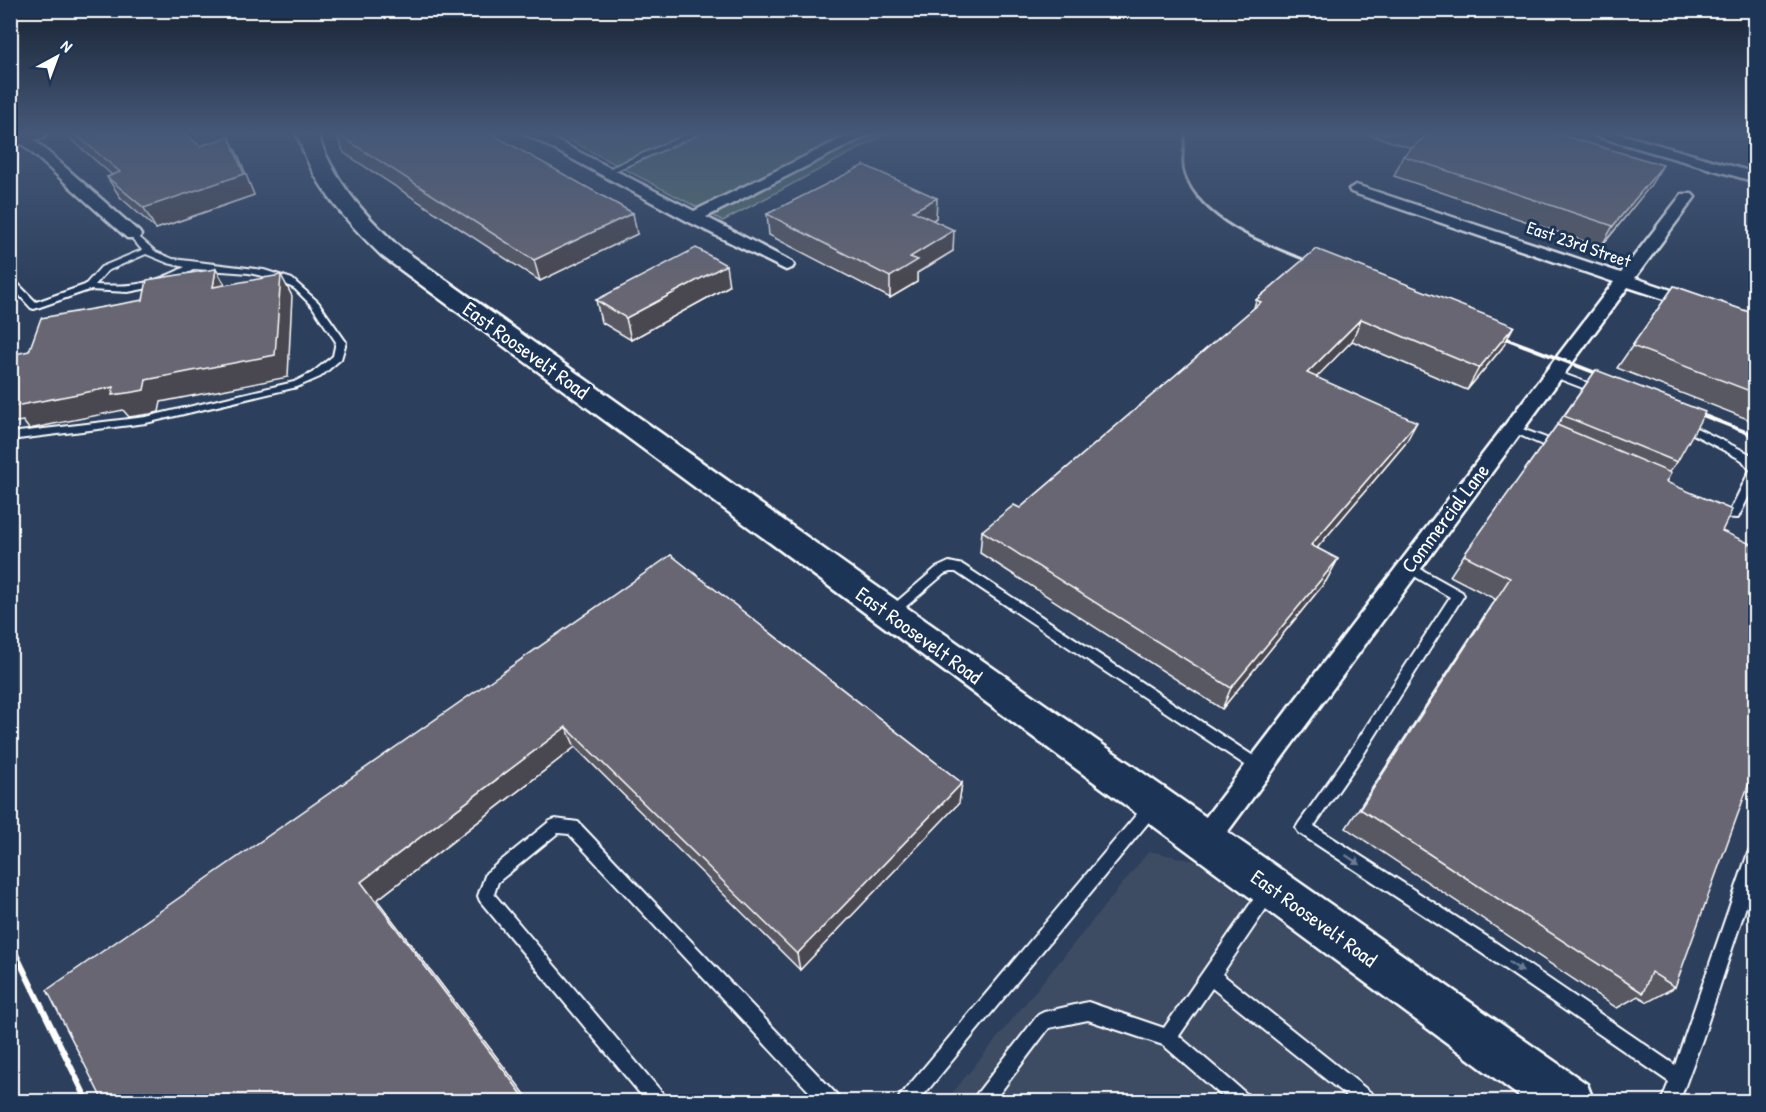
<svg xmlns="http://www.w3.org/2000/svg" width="1766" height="1112" font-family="'Patrick Hand',sans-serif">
<rect width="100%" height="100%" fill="#2c3f5c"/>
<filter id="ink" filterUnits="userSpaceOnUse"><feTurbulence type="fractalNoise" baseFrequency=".0167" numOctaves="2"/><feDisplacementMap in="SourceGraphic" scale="12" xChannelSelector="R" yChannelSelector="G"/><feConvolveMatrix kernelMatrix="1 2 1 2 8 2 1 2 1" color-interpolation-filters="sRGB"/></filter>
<g filter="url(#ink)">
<polygon fill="#3e4b63" points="1149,851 1195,861 1522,1101 945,1102"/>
<polygon fill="#576f6b" stroke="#abb7b5" stroke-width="1.5" points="556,133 888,133 723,221"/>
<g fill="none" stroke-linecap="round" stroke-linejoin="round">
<g stroke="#fff" stroke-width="4">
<g id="service">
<polygon points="690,133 700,133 606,175 599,173"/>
<path d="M133,232L156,252L173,259L264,270L292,279L318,302L346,342L341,359L320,377L297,387L146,423L10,440V433L146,417L294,382L312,373L333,356L336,342L312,306L295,289L276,279L249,273L195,269L164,285L128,292L89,290L34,309L31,308L10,285V276L36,302L85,285L101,267L142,250L129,235ZM146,254L168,263L185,267C151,285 132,287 95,285L107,271Z"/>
<polygon points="1553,370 1604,389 1605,391 1600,394 1596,393 1549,375 1549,371"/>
<polygon points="1680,420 1750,454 1756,460 1756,482 1738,518 1715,517 1709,513 1715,509 1730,511 1750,470 1742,460 1676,425 1675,423"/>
<polygon points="1512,425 1562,444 1563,447 1558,451 1554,450 1508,430 1507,428 1508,426"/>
<polygon points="949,562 963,565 1264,763 1266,767 1264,771 1259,773 1254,771 956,572 950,572 944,574 895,616 887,616 885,613 887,610 936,568"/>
<polygon points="1408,562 1462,592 1464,595 1363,755 1314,826 1492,940 1675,1065 1748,853 1751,848 1756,846 1756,876 1702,1040 1679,1102 1661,1102 1669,1082 1480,952 1299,833 1296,828 1299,823 1353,747 1450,597 1404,570 1402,567 1404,564"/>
<polygon points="1152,800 1157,802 1159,807 1157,812 918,1102 897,1102 900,1096 1147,802"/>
<polygon points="555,819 578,822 838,1096 841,1102 819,1102 569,834 558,833 498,882 494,894 665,1096 668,1102 647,1102 480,901 478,896 486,873 550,821"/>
<polygon points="1268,884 1274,887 1276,892 1274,897 1222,974 1375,1096 1378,1102 1354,1102 1212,988 1179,1036 1249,1096 1252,1102 1229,1102 1163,1045 1088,1020 1049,1028 993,1102 972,1102 975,1096 1038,1015 1044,1012 1088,1002 1164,1028 1262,887"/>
</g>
</g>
<g stroke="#fff" stroke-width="5">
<g id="minor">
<polygon points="10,133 26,133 139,232 141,235 139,238 127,238"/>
<polygon points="524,133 542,133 694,211 853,133 872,133 706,217 792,262 794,265 792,268 786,270 687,221"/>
<polygon points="1594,133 1617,133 1756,173 1756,182 1596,136"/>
<polygon points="1356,185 1621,273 1682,194 1692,194 1695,197 1635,278 1701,300 1704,304 1701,308 1695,309 1628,287 1215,849 1205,853 1195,849 1191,840 1195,831 1614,282 1351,192 1349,189"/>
</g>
</g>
<g stroke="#fff" stroke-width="5">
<g id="secondary">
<polygon points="47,133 44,137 10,147 10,134"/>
<path d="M297,133H317C333,180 363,213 398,246L859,574L1587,1084L1594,1102H1527L382,256C345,220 312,184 297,133Z"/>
</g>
</g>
<use href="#service" fill="#1d3557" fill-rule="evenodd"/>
<use href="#minor" fill="#1d3557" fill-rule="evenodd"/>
<use href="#secondary" fill="#1d3557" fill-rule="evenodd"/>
<path stroke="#fff" stroke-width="3" d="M1185,133C1185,146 1180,162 1185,175C1203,225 1276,248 1321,266"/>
<g stroke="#fff" stroke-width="4">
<polyline points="1492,333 1609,378"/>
<polyline points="1687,409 1756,436"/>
</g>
<polyline stroke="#fff" stroke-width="6" points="10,942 88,1102"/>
</g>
<g fill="#595862" stroke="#fff" stroke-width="1.5">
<polygon points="64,133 184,133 200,146 229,137 239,157 254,195 156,229 120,197 107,177 112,175"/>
<polygon points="336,133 408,136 637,234 540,281 344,153"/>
<polygon points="1364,133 1554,133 1650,186 1601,247 1394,176 1403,156 1412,148"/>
<polygon points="937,198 936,218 933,220 953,251 917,273 917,282 890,298 769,235 767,214"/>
<polygon points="1316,249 1502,348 1467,390 1352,341 1316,377 1405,444 1317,548 1338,559 1326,581 1222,709 980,553 982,531 1020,508 1254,308 1256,300"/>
<polygon points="729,286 631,340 601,322 596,300"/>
<polygon points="1674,286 1755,314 1755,422 1617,368"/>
<polygon points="1596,370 1677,462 1669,472 1666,482 1722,531 1675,987 1648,1002 1638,996 1617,1008 1346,828 1495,599 1450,576 1464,555 1557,425"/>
<polygon points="671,555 962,783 959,803 800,970 575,747 377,900 530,1101 103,1101"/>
</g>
<g fill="#494750" stroke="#fff" stroke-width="1.5">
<polygon points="229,137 239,157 254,195 156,229 144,208"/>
<polygon points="1663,165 1650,186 1601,247 1613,226"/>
<polygon points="937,198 936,218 912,232 913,211"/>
<polygon points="633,213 637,234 540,281 534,260"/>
<polygon points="954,230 953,251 917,273 917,282 890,298 890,277 910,257"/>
<polygon points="726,265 729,286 631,340 626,318"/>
<polygon points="216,269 228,290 213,287"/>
<polygon points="281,275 292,296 288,377 161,402 159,412 150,414 129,417 123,410 29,429 23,421 10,423 10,398 114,387 146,380"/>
<polygon points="1361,319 1352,341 1299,395 1307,373"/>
<polygon points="1514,326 1502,348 1467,390 1479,368"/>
<polygon points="1417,422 1405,444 1301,567 1311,545"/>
<polygon points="1338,559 1326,581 1222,709 1231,688"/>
<polygon points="566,727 575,747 377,900 530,1101 527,1101 361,882"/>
<polygon points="962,783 959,803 800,970 797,954"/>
</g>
<g fill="#686672" stroke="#fff" stroke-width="1.5">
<polygon points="74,133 184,133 200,146 229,137 244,174 144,208 107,177 120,172"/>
<polygon points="336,133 404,133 408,136 413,133 490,133 633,213 534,260"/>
<polygon points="1429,133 1554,133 1663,165 1613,226 1403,156"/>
<polygon points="864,165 937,198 913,211 954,230 910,257 918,260 890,277 767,214"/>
<polygon points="696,248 726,265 626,318 596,300"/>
<polygon points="1316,249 1514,326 1479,368 1361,319 1307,373 1417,422 1311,545 1338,559 1231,688 982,531 1014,505 1020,508 1261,302 1256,300"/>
<polygon points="216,269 213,287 281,275 275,355 146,380 144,390 134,392 112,395 114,387 10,407 14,397 10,398 10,355 29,351 41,318 143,300 147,280"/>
<polygon points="1674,286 1755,314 1755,393 1632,346"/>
<polygon points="1596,370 1705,412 1677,462 1564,416"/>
<polygon points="1557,425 1671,473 1666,482 1732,510 1722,531 1755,546 1755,767 1675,987 1651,972 1643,993 1360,809 1510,578 1464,555"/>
<polygon points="671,555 962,783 797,954 566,727 361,882 527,1101 103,1101 47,990"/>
</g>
<defs><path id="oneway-solid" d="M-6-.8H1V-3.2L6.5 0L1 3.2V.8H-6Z" transform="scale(1.5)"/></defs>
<g fill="#6c7c92">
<use href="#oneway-solid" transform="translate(1353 860) rotate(33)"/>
<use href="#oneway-solid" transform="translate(1516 967) rotate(34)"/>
</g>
</g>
<linearGradient id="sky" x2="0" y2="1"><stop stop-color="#182333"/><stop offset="0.46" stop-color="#455878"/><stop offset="1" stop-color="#455878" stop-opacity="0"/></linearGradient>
<rect width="1766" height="289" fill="url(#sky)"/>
<g text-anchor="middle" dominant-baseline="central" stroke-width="6" stroke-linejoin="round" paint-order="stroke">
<g font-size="18" fill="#fff" stroke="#1d3557">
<text transform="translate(1579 244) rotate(19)">East 23rd Street</text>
</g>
<g font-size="21" fill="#fff" stroke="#1d3557">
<text transform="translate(526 350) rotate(36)">East Roosevelt Road</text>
<text transform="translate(1445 518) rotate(-53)">Commercial Lane</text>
<text transform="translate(919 635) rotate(36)">East Roosevelt Road</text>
<text transform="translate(1314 918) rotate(36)">East Roosevelt Road</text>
</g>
</g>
<rect width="1766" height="1112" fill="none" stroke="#1d3557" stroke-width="36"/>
<rect x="18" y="18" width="1730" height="1076" fill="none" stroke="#fff" stroke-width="2" filter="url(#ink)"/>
<g transform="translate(57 57) rotate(41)" stroke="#1d3557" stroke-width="4.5" paint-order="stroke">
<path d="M0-4.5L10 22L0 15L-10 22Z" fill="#ffffff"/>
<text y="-9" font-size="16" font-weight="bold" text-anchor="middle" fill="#ffffff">N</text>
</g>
</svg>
